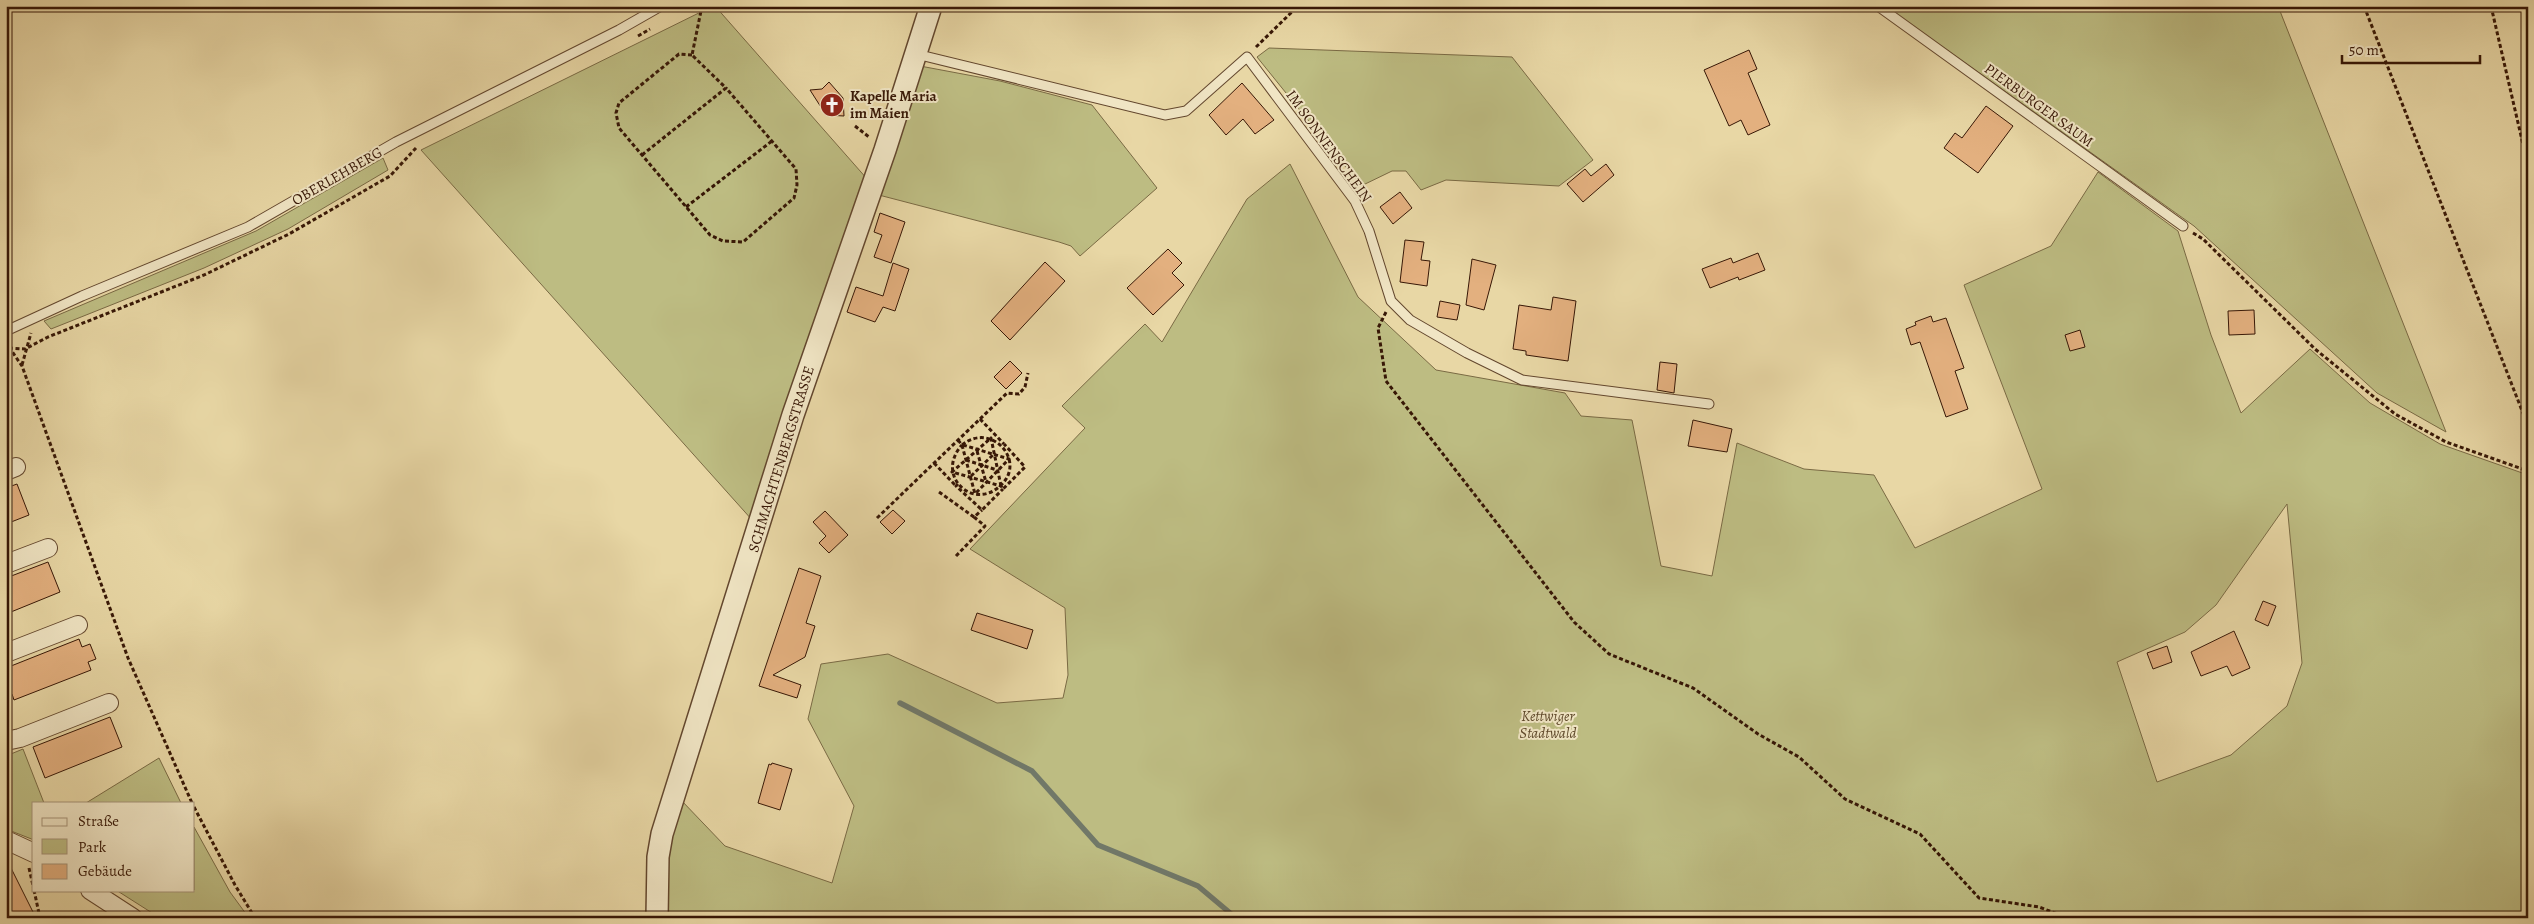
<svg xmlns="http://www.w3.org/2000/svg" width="2534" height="924" font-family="Alegreya,serif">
<rect width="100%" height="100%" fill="#e8d7a5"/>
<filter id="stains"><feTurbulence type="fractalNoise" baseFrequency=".004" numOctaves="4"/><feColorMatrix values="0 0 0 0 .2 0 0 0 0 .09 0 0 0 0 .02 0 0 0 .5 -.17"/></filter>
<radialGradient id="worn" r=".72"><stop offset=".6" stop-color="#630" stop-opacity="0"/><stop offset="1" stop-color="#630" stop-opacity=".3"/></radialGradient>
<g fill="#bdbc82" stroke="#7a6a44" fill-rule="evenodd">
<polygon points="713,6 715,6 868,180 753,521 421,150"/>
<polygon points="1885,6 2278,6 2446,432 2377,393 2194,226"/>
<polygon points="1269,48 1512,57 1593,160 1559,186 1446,180 1421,190 1406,171 1392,171 1361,186 1257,57"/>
<polygon points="920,66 1000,81 1092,105 1157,188 1080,256 1071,246 1059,242 875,194"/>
<polygon points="383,158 388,170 288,229 204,268 51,329 44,321 256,231"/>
<path d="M1290,164L1358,297L1436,370L1565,393L1581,416L1632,420L1661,566L1712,576L1737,443L1804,469L1874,475L1915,548L2042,489L1964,285L2051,246L2098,172L2178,231L2211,335L2241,413L2310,349L2370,403L2440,444L2528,475V918H662L663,856L681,800L725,846L832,883L854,806L808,719L821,664L888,654L997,703L1063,698L1068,675L1065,608L970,549L1085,428L1062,406L1145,324L1162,342L1247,199ZM2287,504L2302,663L2287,706L2231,755L2157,782L2117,662L2185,632L2216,605Z"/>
<polygon points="23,749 44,803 34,803 34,840 6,829 6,756"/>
<polygon points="159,758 181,803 86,803"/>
<polygon points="194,827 230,892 249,918 160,918 116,890 194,890"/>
</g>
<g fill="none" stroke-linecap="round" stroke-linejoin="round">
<polyline stroke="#717868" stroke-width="5.5" points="900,703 1032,771 1098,845 1198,886 1236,918"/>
</g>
<g fill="#e3b07f" stroke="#371706">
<polygon points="1749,50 1757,69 1748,73 1770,125 1748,135 1741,120 1729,126 1704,70"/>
<polygon points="829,82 843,98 844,116 826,115 810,90 822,89"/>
<polygon points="1242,83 1274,120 1255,134 1243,119 1226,135 1209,115"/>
<polygon points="1986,106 2013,126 1978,173 1944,148 1955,133 1962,138"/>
<polygon points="1606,164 1614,175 1583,202 1567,184 1585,169 1591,176"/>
<polygon points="1400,192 1412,208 1393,224 1380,207"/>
<polygon points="880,213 905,222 891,263 874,257 882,235 874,232"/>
<polygon points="1405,240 1424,242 1421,260 1430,261 1427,286 1400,282"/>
<polygon points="1168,249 1182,263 1172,273 1184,285 1153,315 1127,288"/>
<polygon points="1758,253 1765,270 1739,280 1738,277 1710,288 1702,269 1731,258 1733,263"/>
<polygon points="1472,259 1496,265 1484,310 1466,305"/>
<polygon points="1045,262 1065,281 1010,340 991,321"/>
<polygon points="893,263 909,269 895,311 883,307 875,322 847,312 856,287 883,296"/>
<polygon points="1553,297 1576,301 1568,361 1526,355 1526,351 1513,349 1519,305 1551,310"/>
<polygon points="1440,301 1460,305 1457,320 1437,317"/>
<polygon points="2254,310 2255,334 2229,335 2228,311"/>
<polygon points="1931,316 1933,322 1946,318 1964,368 1955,371 1968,409 1946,417 1920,342 1911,345 1906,329 1916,325 1915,322"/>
<polygon points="2080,330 2085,347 2070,351 2065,335"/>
<polygon points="1010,361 1022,373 1006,389 994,377"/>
<polygon points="1660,362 1677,364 1674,393 1657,390"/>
<polygon points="1693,420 1732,429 1727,452 1688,446"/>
<polygon points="17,484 29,515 6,524 6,488"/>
<polygon points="893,510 905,521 892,534 880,522"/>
<polygon points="825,511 848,535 829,553 819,543 826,536 813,522"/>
<polygon points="48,562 60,592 6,614 6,578"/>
<polygon points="799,568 821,576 806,623 815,626 805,657 773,675 801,685 797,698 759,686"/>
<polygon points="2263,601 2276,606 2268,626 2255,620"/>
<polygon points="977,613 1033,630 1027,649 971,630"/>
<polygon points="2234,631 2250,668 2232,676 2227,666 2201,676 2191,652"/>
<polygon points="79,639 82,647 90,644 96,659 88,662 91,670 14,700 12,694 6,696 6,668"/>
<polygon points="2167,646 2172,662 2153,669 2147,653"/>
<polygon points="110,717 122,747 45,778 33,747"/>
<polygon points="772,763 792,769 780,810 758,803 769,764 771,765"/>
<polygon points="6,858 36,918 6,918"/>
</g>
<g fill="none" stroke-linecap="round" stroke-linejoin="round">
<g stroke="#63472e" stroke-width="11">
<g id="service">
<polyline points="1878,6 2183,226"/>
<polyline points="916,54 1165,115 1186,111 1247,57 1355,201 1369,231 1391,301 1410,320 1467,353 1522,380 1709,404"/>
<polyline points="6,331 82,296 248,227 396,142 619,30 661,6"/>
</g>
</g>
<g stroke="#63472e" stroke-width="20">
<g id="minor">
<polyline points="6,471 16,467"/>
<polyline points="6,564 48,548"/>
<polyline points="6,653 78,625"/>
<polyline points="6,741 20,738 109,703"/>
<polyline points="6,840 34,853"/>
<polyline points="90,890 133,918"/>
</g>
</g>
<g stroke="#63472e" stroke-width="24">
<polyline id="tertiary" points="657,918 658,857 662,834 793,415 885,150 931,6"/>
</g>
<g stroke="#371706" stroke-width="3" stroke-dasharray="4 2.5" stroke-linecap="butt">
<polyline points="2364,6 2528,426"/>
<polyline points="2491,6 2528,166"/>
<polyline points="638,36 650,29"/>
<polyline points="1256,47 1298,6"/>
<polyline points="692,55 679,54 619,103 616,113 619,128 710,235 723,241 743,242 794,198 797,185 796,169 726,88"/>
<polyline points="855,126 869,137"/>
<polyline points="642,155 726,88 692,55 702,6"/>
<polyline points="686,207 772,141"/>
<polyline points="2193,233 2203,239 2315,349 2395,414 2446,442 2528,471"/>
<polyline points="1386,312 1378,328 1386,381 1574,622 1609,654 1693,688 1758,734 1799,757 1845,799 1920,834 1979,898 2039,907 2068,918"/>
<polyline points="9,347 22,366 128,658 192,803"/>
<polyline points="9,348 25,349 48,337 204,275 289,234 390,176 416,148"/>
<polyline points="22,365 31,333"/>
<polyline points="980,419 1004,444"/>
<path d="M958,440L962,445C991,421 1027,461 1001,485C974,512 934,476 962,445"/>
<polyline points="962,445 975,494"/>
<polyline points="963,445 1009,459 975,494"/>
<polyline points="977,451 986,482"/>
<polyline points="966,460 997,470"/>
<polyline points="934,463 956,486"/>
<polyline points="971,476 994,454"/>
<polyline points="958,484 956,486 982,510 1003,489"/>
<polyline points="1001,486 991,438 952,472 1001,486 1003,489 1025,467 1004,444"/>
<polyline points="939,492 974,517"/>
<polyline points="877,518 1007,393 1019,394 1025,387 1028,373"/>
<polyline points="956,556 985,526 974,517 982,510"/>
<polyline points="194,807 235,885 255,918"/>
<polyline points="29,868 34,890"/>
<polyline points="34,890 40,918"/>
</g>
<use href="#service" stroke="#f0e5c4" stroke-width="9"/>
<use href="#minor" stroke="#f0e5c4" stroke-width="18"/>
<use href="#tertiary" stroke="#f0e5c4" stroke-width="21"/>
</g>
<defs>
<g id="church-disc" transform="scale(1.25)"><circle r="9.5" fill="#8f2418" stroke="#f0e5c4"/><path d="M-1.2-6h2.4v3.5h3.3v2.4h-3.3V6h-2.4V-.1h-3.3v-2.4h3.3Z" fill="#fff"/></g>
</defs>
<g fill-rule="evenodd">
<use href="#church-disc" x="832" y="105"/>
</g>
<g text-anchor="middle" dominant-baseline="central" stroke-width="4" stroke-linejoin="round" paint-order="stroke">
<g font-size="15" font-weight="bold" fill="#371706" stroke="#f0e5c4" text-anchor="start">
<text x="850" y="96">Kapelle Maria<tspan x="850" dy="17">im Maien</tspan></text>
</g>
<g font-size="15" fill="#371706" stroke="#f0e5c4">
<text transform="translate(2039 105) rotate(36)">PIERBURGER SAUM</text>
<text transform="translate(1329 146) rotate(54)">IM SONNENSCHEIN</text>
<text transform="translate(337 176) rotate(-30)">OBERLEHBERG</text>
<text transform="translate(781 459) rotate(-73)">SCHMACHTENBERGSTRASSE</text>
</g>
<g font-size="15" font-style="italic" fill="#5f492b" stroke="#f0e5c4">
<text x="1548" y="716">Kettwiger<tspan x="1548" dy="17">Stadtwald</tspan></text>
</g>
</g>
<rect width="2534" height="924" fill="none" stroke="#e8d7a5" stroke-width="25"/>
<rect x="8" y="8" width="2519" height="909" fill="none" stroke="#371706" stroke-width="2.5"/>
<rect x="12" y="12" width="2509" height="899" fill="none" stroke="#371706"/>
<rect x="32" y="802" width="162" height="90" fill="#f0e5c4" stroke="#a69378"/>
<rect x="42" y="818" width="25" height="8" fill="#f0e5c4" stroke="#a69378"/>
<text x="78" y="826" font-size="15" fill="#371706">Straße</text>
<rect x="42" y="839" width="25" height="15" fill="#bdbc82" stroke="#a69378"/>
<text x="78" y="852" font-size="15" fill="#371706">Park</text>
<rect x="42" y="864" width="25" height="15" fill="#e3b07f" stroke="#a69378"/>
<text x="78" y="876" font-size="15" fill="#371706">Gebäude</text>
<path d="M2342 55v8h138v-8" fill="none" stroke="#371706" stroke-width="2.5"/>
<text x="2349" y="55" font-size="15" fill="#371706" stroke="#f0e5c4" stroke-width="4" paint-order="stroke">50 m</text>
<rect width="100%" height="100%" filter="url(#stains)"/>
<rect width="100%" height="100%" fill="url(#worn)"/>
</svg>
